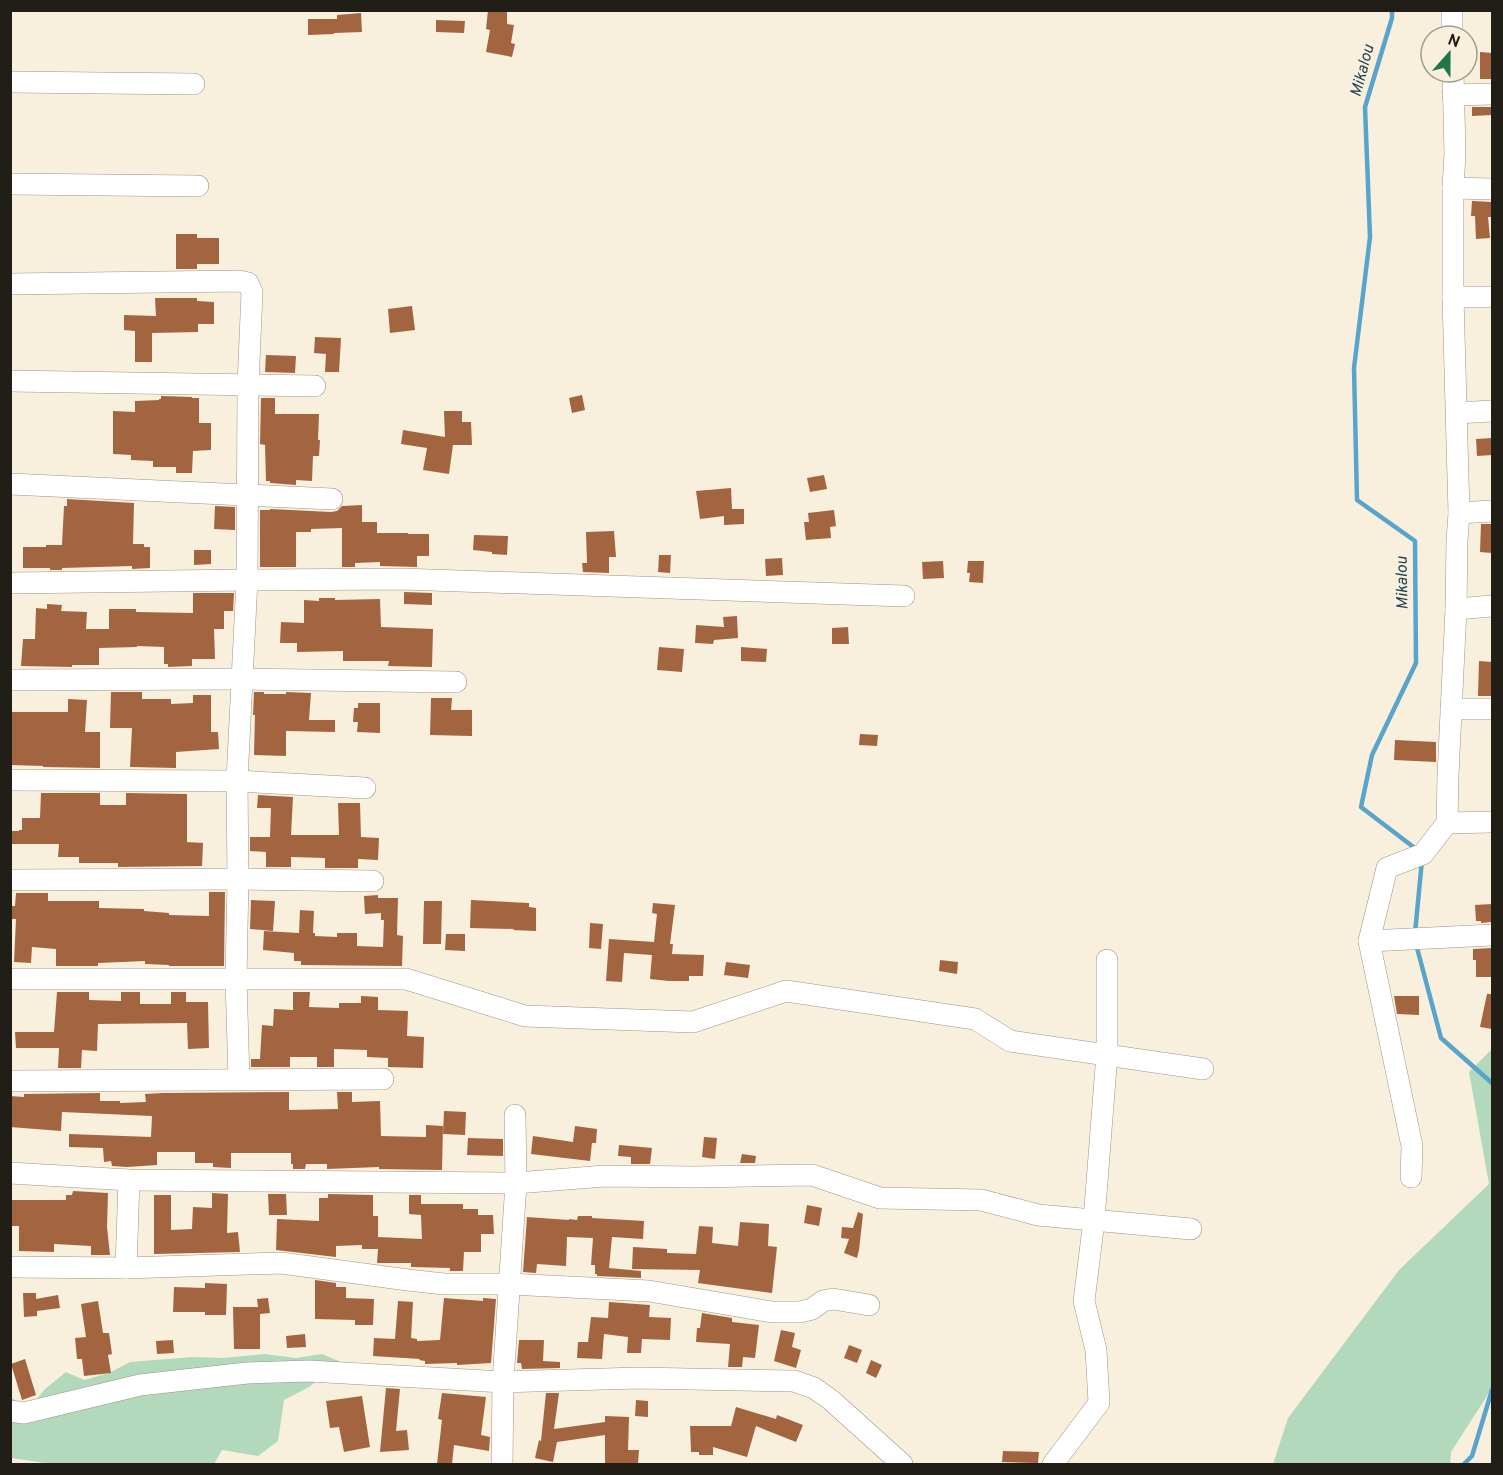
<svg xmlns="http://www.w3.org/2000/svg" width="1503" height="1475" font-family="Overpass,sans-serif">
<rect width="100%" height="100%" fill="#f8f0dd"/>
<g fill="#b2d9bb">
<polygon points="1492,1049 1492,1388 1451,1452 1450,1464 1273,1464 1288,1418 1399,1270 1489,1184 1469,1072"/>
<polygon points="265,1354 296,1358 322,1354 341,1362 309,1387 284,1400 278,1441 258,1456 222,1450 214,1464 52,1464 11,1458 10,1398 31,1406 45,1389 66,1372 84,1380 109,1373 130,1362 193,1357 223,1358"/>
</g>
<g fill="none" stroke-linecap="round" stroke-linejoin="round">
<g stroke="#59a4cb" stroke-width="4.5">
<polyline points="1392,10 1392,18 1365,107 1370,237 1354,368 1357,500 1415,541 1416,663 1372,755 1361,807 1416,849"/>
<polyline points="1415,933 1422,860"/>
<polyline points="1416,944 1441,1038 1492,1083"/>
<polyline points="1464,1464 1472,1456 1492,1390"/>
</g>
</g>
<g fill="#a26540">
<polygon points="488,10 507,10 507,24 514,25 511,43 515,44 512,57 486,52 490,30 486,29"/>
<polygon points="361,13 362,32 334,33 334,34 308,35 308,19 337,19 337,15"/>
<polygon points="436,20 465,21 464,33 436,32"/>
<polygon points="1480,52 1492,53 1492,79 1480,79"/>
<polygon points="1472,107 1492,107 1492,115 1472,116"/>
<polygon points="1472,201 1492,202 1492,217 1488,217 1490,238 1476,239 1475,216 1471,216"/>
<polygon points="176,234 197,234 197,238 219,238 219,264 197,264 197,269 176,269"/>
<polygon points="155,298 197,298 197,301 214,302 214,324 198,324 198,332 152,333 152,362 135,362 135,331 124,330 124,315 156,316"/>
<polygon points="412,306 415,330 390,333 388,309"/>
<polygon points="315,337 341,338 339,372 325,372 326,354 314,353"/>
<polygon points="266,355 296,356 295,373 265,372"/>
<polygon points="582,395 585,410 572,413 569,398"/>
<polygon points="161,396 192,397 192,398 199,398 199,423 211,423 211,450 193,451 192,473 176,473 176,467 153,467 153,461 131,460 131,455 113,454 113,411 135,412 135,401 159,400 159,399 161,399"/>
<polygon points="261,398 275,398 275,414 319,414 318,440 320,440 319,456 313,456 312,481 296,480 296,485 270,483 270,481 266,481 265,445 260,444"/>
<polygon points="444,411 462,411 462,422 471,422 472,445 453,445 449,474 423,470 427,448 401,444 403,430 445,437"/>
<polygon points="1492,438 1492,455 1477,456 1476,439"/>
<polygon points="824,475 827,489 810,492 807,478"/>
<polygon points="731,488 732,509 744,509 744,524 724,525 724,516 700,519 696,491"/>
<polygon points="67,499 134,503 133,544 144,544 144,547 150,547 150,568 132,569 132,566 62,568 62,570 50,570 50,568 23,568 23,547 46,547 46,545 62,545 64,506 67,506"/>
<polygon points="362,505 362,522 377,522 377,533 408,533 408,534 429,534 429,556 417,556 417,567 380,566 380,562 355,563 355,567 342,567 342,528 311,529 311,532 296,532 296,567 260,567 260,510 270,510 270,509 331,512 337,511 342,506"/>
<polygon points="215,506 235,507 235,530 214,529"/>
<polygon points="834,510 836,526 830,527 831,538 806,540 804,522 809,522 808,513"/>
<polygon points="1481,524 1492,524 1492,553 1480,552"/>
<polygon points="614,531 616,557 609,557 609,573 583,572 582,563 587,563 586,532"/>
<polygon points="474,535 508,536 507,555 492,554 492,552 473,550"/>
<polygon points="194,550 211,550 211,564 194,565"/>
<polygon points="659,555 671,555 670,573 658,572"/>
<polygon points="782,558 783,575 766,576 765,559"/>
<polygon points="943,561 944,578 923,579 922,562"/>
<polygon points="968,561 984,561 983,583 969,582 970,573 967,573"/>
<polygon points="404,592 432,593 432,605 404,604"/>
<polygon points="193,593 234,593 233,611 224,611 224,629 214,629 215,659 192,659 192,666 168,667 168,664 164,664 164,647 137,646 137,647 99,648 99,665 72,665 72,667 21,666 23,639 35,639 36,608 47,609 47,604 62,605 61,611 87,612 86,629 109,629 109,609 136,609 136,612 193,613"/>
<polygon points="319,598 335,598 335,600 380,599 381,627 433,629 432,667 388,666 389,661 343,661 343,651 297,652 297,643 280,643 281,622 304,623 304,600 319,601"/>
<polygon points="737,616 738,638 714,640 713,644 695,643 696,625 724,627 723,617"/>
<polygon points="848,627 849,644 832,644 832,628"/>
<polygon points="659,647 684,649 682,672 657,670"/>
<polygon points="741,647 767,649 766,662 741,661"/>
<polygon points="1479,661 1492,662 1492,696 1478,696"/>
<polygon points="111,692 142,692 142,699 171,699 171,704 193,703 193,695 211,695 211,732 218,732 219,749 176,752 176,768 130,767 132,728 110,728"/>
<polygon points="254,692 264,692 264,694 286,694 286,692 311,693 309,720 335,720 335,732 286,731 286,756 254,755 255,715 253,715"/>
<polygon points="431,698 452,698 451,710 472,710 472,736 430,735"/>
<polygon points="68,699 87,700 85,732 100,732 100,768 43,767 43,766 10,765 10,712 68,712"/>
<polygon points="358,703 380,703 380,733 357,732 358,722 353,722 354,708 358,708"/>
<polygon points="860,734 878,735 877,746 859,745"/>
<polygon points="1395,740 1436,742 1436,762 1394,760"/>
<polygon points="41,793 100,793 100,805 126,805 126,793 187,794 187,842 203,843 202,866 118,867 118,863 79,863 79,857 58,857 59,844 10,844 10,831 19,831 19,830 22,830 22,818 40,818"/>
<polygon points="258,795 293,797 291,835 339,835 338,803 360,803 361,837 379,838 378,860 358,859 358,868 325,868 325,858 291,857 291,867 266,867 266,852 250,851 250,837 270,837 271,808 257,808"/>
<polygon points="209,892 225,892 224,966 169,966 169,965 145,964 145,961 98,963 98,966 56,966 56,949 32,947 31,963 14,962 16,919 10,919 10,906 15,906 16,893 48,893 48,901 99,901 99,908 144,909 144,911 169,913 169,915 209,916"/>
<polygon points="378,895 378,898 398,898 397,935 403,936 402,966 301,965 301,961 294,961 294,953 263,950 264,931 299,933 300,910 314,911 313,933 315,933 315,936 337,937 337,933 357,933 357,946 383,947 384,920 381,920 381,913 365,914 364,896"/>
<polygon points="251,900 275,901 273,931 250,929"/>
<polygon points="471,900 529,903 529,907 536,908 536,931 513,930 514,929 470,928"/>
<polygon points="424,901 442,901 441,944 423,944"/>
<polygon points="653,903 675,905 670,944 673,944 672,954 704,955 703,976 689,976 689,981 669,981 650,979 652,955 624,953 622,982 606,981 609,939 654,942 657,914 652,913"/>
<polygon points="1492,904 1492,922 1481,923 1481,921 1476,921 1475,905"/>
<polygon points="590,923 603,924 601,949 589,948"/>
<polygon points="446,934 465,934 465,951 445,950"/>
<polygon points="1492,948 1492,977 1476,977 1476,960 1473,960 1473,949"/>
<polygon points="940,960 958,962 957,974 939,971"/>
<polygon points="726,962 750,965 748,978 724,975"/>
<polygon points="57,992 89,992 89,1000 121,1001 121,992 140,992 140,1004 171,1004 171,992 186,992 186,1002 208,1002 209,1048 188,1049 187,1023 98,1024 97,1051 82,1050 81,1068 58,1068 59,1048 16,1048 15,1032 54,1032"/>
<polygon points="293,992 310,992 309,1007 339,1008 339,1003 361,1003 361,996 378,997 378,1010 408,1011 407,1036 424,1037 423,1068 388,1067 388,1058 367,1057 367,1050 334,1049 334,1067 317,1067 317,1057 290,1057 290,1067 251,1067 251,1059 260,1059 262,1025 273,1026 274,1009 293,1010"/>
<polygon points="1487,994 1492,994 1492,1029 1480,1027"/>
<polygon points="1394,996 1419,996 1419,1015 1397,1014"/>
<polygon points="289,1092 289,1110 338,1109 337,1092 352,1092 352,1102 380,1101 381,1136 426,1137 426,1125 443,1126 442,1170 379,1169 379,1167 327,1169 327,1164 306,1164 305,1169 293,1169 293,1164 291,1164 291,1153 231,1153 231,1168 213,1167 213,1163 195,1163 195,1152 157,1152 157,1165 127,1167 112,1166 111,1161 104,1162 103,1148 69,1147 69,1134 151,1137 152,1116 62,1112 61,1131 10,1127 10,1096 24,1097 24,1094 100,1093 100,1101 120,1101 120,1103 146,1102 145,1094 163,1093"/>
<polygon points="444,1111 466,1112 465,1135 443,1134"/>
<polygon points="575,1126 597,1129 596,1143 592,1143 590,1161 531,1154 533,1136 573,1142"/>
<polygon points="704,1137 717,1138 715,1159 702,1157"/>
<polygon points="468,1138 503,1139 503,1156 467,1155"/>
<polygon points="619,1145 652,1148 650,1164 631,1164 631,1157 618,1156"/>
<polygon points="742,1154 756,1156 755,1163 740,1163"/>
<polygon points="73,1191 108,1193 107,1227 110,1255 91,1255 91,1246 54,1244 54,1252 19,1251 19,1226 10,1226 10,1200 66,1200 66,1195 72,1195"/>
<polygon points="212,1193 228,1194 227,1233 238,1232 240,1252 154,1254 154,1195 171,1195 171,1230 192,1229 193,1207 212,1208"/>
<polygon points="268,1194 286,1194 287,1215 269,1215"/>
<polygon points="328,1194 373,1195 373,1216 378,1216 378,1237 422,1239 421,1215 409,1214 409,1195 421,1195 421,1204 463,1204 463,1209 478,1209 478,1215 493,1215 494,1234 481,1234 481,1252 464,1252 463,1271 450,1271 450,1268 411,1267 411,1263 377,1263 378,1249 362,1249 362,1245 336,1246 336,1257 276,1250 277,1219 319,1221 319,1198 328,1198"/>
<polygon points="807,1205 822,1208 819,1226 804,1223"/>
<polygon points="858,1212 863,1214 859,1250 857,1258 844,1253 849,1239 841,1238 842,1227 853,1228"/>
<polygon points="578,1216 592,1216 592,1218 644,1221 643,1239 612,1237 609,1268 641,1271 641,1278 597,1276 597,1274 595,1274 595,1265 591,1265 593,1238 567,1237 566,1266 537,1264 536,1273 523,1272 527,1217 569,1220 569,1219 577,1220"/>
<polygon points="740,1222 769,1224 768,1246 777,1247 772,1293 698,1283 700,1270 632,1269 633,1247 667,1249 667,1253 696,1254 699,1226 713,1227 712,1243 738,1246"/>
<polygon points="315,1280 336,1283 336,1287 346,1287 346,1298 374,1299 373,1325 355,1325 355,1320 315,1319"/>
<polygon points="205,1283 227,1284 226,1315 205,1315 205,1312 173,1312 174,1287 205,1288"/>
<polygon points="23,1293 36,1293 36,1299 58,1295 60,1308 37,1311 37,1316 24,1317"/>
<polygon points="268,1298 270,1313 260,1314 260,1349 234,1349 233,1307 258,1307 257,1299"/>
<polygon points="444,1298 483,1301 483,1298 496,1299 491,1363 457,1365 457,1363 425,1364 425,1361 419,1360 420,1359 373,1356 374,1338 395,1339 398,1301 413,1302 411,1338 417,1339 417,1341 440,1340"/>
<polygon points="98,1301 103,1333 109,1333 112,1354 108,1355 111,1373 84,1376 82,1359 77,1359 75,1338 86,1337 81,1304"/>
<polygon points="609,1302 650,1305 649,1317 671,1318 670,1340 642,1339 641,1353 627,1353 628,1337 604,1334 602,1359 577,1358 578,1342 588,1342 591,1317 608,1318"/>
<polygon points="702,1313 732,1318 732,1322 759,1325 755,1358 743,1357 742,1367 728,1367 730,1344 696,1342 697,1328 700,1328"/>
<polygon points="781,1330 795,1333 792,1347 801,1350 796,1368 774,1361"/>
<polygon points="305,1334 306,1347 287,1348 286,1336"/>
<polygon points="173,1340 174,1353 157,1354 156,1341"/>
<polygon points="519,1340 544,1340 543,1361 560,1362 560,1368 522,1369 521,1363 517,1363"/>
<polygon points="849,1345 862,1350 857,1363 844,1358"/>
<polygon points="25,1359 36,1395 22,1400 11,1364"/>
<polygon points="871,1360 882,1365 876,1378 866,1373"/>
<polygon points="386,1388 400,1389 396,1431 407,1430 409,1450 380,1452"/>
<polygon points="442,1393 486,1397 481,1435 490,1437 489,1451 454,1445 452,1464 437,1464 442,1420 438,1419"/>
<polygon points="546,1393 559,1393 554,1429 605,1422 605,1416 629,1417 628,1450 639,1450 638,1464 605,1464 605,1435 557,1442 553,1462 535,1458 539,1440 541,1441"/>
<polygon points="362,1396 370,1447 344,1452 339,1427 330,1428 326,1401"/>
<polygon points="636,1400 648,1401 648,1417 635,1416"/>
<polygon points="736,1407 776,1419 777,1415 803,1425 796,1442 756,1426 747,1457 713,1447 713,1455 699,1455 699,1452 691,1452 690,1426 731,1426"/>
<polygon points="1003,1451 1039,1452 1038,1463 1002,1462"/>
</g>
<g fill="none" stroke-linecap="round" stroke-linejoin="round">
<g stroke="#9d9584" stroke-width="22">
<g id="minor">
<polyline points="1452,10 1452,36"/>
<polyline points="10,82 194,84"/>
<polyline points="1453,95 1492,94"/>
<polyline points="10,184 198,186"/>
<polyline points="1453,188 1492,189"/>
<polyline points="10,284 239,281 248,283 252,292 248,386 247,580 237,781 238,879 236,979 239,1079"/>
<polyline points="1453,297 1492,297"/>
<polyline points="10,381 315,386"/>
<polyline points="1457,413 1492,411"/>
<polyline points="10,484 332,499"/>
<polyline points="1459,513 1492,511"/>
<polyline points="10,583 247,580 401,579 904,596"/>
<polyline points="1456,609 1492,606"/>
<polyline points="10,680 241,679 456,682"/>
<polyline points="1451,709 1492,709"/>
<polyline points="10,780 237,781 365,788"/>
<polyline points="1447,823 1492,822"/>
<polyline points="10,880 238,879 373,881"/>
<polyline points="1369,941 1492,935"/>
<polyline points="10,979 406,979 525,1016 693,1022 786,991 975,1019 1010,1041 1203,1069"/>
<polyline points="10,1081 383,1079"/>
<polyline points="10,1173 129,1180 516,1183 605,1176 695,1177 812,1175 880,1198 981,1200 1038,1215 1191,1229"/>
<polyline points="1411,1177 1412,1146 1369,941 1387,868 1423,854 1447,823 1448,775 1456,609 1457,541 1459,513 1453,297 1453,188 1455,154 1453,72"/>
<polyline points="10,1267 126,1268 281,1263 408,1280 444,1284 509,1284 649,1291 772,1312 800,1312 812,1309 823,1301 833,1299 869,1305"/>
<polyline points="126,1268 129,1180"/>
<polyline points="10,1411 24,1413 140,1385 247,1373 309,1371 503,1382 639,1378 794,1381 814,1388 831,1400 902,1464"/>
<polyline points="502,1464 503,1382 516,1183 515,1115"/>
<polyline points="1053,1464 1099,1403 1096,1350 1084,1301 1094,1220 1107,1054 1107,960"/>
</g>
</g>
<use href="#minor" stroke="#fff" stroke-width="21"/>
</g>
<g text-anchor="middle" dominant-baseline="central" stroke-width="6" stroke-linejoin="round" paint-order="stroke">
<g font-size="16" font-style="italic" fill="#1c3e50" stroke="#f8f0dd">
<text transform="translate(1363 71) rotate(-75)">Mikalou</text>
<text transform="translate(1403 583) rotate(-91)">Mikalou</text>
</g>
</g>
<rect width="1503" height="1475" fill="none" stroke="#211e17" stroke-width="24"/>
<g transform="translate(1449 54) rotate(21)"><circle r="28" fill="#f8f0dd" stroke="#a29c8e" stroke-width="1.5"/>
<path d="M0-4.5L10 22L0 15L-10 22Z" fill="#207649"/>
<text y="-9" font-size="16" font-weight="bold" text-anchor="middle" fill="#211e17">N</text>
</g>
</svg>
